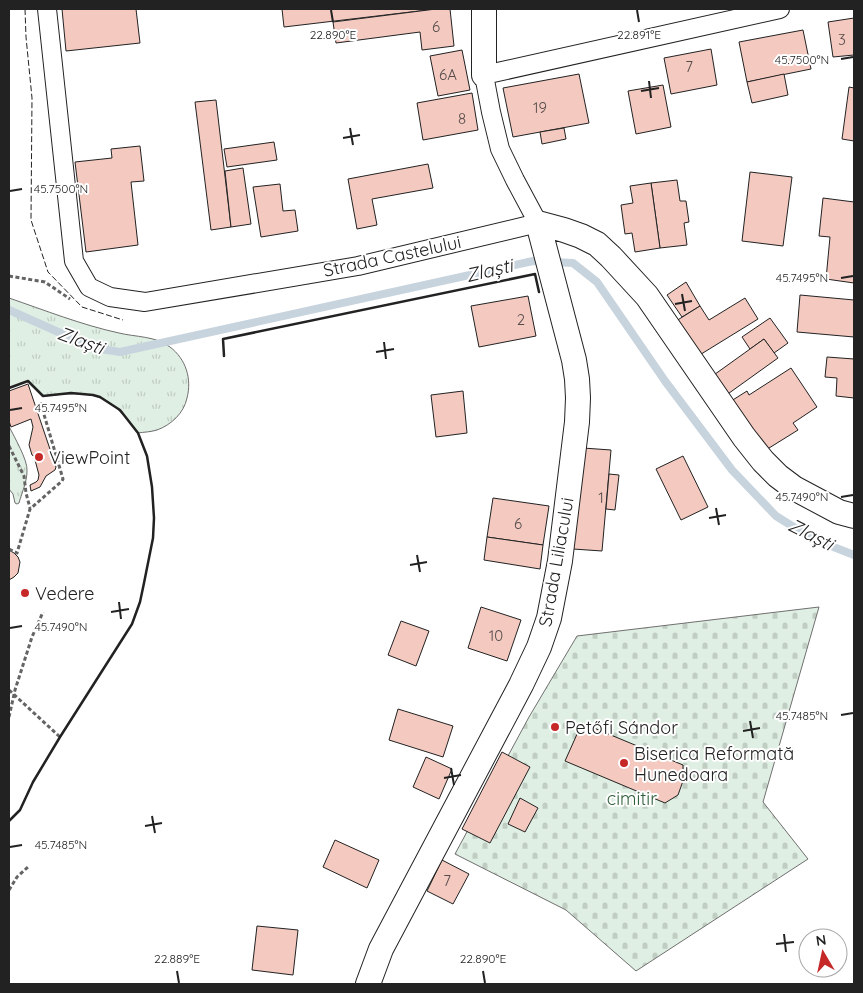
<svg xmlns="http://www.w3.org/2000/svg" width="863" height="993" font-family="Quicksand,sans-serif">
<defs>
<pattern id="grass-tufts" width="24" height="20" patternUnits="userSpaceOnUse" patternTransform="scale(1.25)"><rect width="24" height="20" fill="#e0efe3"/><path d="M3 7l-1-3M5 7V3M7 7l1-3M15 17l-1-3M17 17v-4M19 17l1-3" fill="none" stroke="#c0cdc2"/></pattern>
<pattern id="cemetery-stones" width="16" height="16" patternUnits="userSpaceOnUse" patternTransform="scale(1.25)"><rect width="16" height="16" fill="#e0efe3"/><path d="M2 7V4a2 2 0 0 1 4 0v3zM10 15v-3a2 2 0 0 1 4 0v3z" fill="#c0cdc2"/></pattern>
</defs>
<rect width="100%" height="100%" fill="#fff"/>
<g fill="url(#grass-tufts)" stroke="#6f6f6f">
<path d="M9,298C44,310 82,325 119,333C135,337 156,336 170,347C186,359 192,379 187,398C184,413 171,425 157,430C151,432 144,432 138,433C107,391 93,391 43,396L28,381L9,388Z"/>
<path d="M9,426C14,437 28,460 27,471C27,482 22,492 19,503L17,504L15,503L13,494L9,489Z"/>
</g>
<polygon fill="url(#cemetery-stones)" stroke="#6f6f6f" points="819,607 763,802 808,859 636,971 566,910 455,854 529,717 577,636"/>
<g fill="none" stroke-linecap="round" stroke-linejoin="round">
<polyline stroke="#c7d3dd" stroke-width="8" points="9,310 94,348 120,352 533,261 573,263 597,282 665,381 732,470 776,516 813,539 854,555"/>
</g>
<g fill="#f3c9c0" stroke="#222">
<polygon points="62,9 136,9 140,43 66,51"/>
<polygon points="282,9 436,9 284,27"/>
<polygon points="436,9 450,9 454,46 422,50 420,32 336,43 333,22"/>
<polygon points="854,18 854,55 833,57 828,22"/>
<polygon points="803,30 811,69 747,82 739,42"/>
<polygon points="711,49 717,85 671,94 664,58"/>
<polygon points="462,50 470,90 438,96 430,56"/>
<polygon points="579,74 589,123 513,137 503,88"/>
<polygon points="784,74 788,95 752,103 747,82"/>
<polygon points="663,85 671,127 636,134 628,91"/>
<polygon points="849,87 854,88 854,141 842,139"/>
<polygon points="472,93 478,130 423,140 417,103"/>
<polygon points="216,100 231,227 211,230 195,102"/>
<polygon points="564,128 566,139 542,144 540,132"/>
<polygon points="274,142 277,160 227,167 224,149"/>
<polygon points="140,146 144,181 131,182 138,245 86,252 75,162 112,158 111,149"/>
<polygon points="428,164 433,188 372,199 377,225 357,229 348,179"/>
<polygon points="243,168 251,224 231,227 225,171"/>
<polygon points="750,172 792,177 783,246 742,241"/>
<polygon points="677,180 680,201 686,201 689,222 684,223 687,245 660,248 651,183"/>
<polygon points="651,183 660,248 635,252 632,233 625,234 621,205 633,203 630,186"/>
<polygon points="280,184 283,211 295,210 298,231 261,237 253,187"/>
<polygon points="823,198 854,202 854,283 826,279 830,237 819,236"/>
<polygon points="686,282 700,306 682,317 667,295"/>
<polygon points="800,295 854,300 854,337 797,332"/>
<polygon points="528,296 536,336 479,347 471,306"/>
<polygon points="745,298 758,319 698,356 676,321 700,306 709,320"/>
<polygon points="770,318 788,343 774,353 764,339 750,349 742,337"/>
<polygon points="764,339 778,358 725,396 711,377"/>
<polygon points="827,357 854,359 854,398 836,396 837,378 825,377"/>
<polygon points="791,368 817,407 793,423 798,430 761,453 728,403 747,391 749,395"/>
<polygon points="28,384 56,467 55,470 46,476 40,487 31,491 30,485 36,482 38,480 39,475 35,460 36,457 32,455 29,445 33,427 31,419 11,427 9,421 9,391"/>
<polygon points="463,391 467,433 436,437 431,395"/>
<polygon points="583,448 611,450 602,551 573,549"/>
<polygon points="683,456 708,507 681,520 656,469"/>
<polygon points="609,474 619,475 615,510 606,509"/>
<polygon points="493,498 549,506 543,545 487,537"/>
<polygon points="487,537 543,545 540,569 484,560"/>
<polygon points="9,550 14,553 18,557 20,562 18,573 14,577 9,580"/>
<polygon points="481,607 521,620 507,661 468,648"/>
<polygon points="401,621 429,631 416,666 388,655"/>
<polygon points="398,709 453,726 443,757 389,740"/>
<polygon points="582,723 683,765 683,781 678,795 665,803 565,761"/>
<polygon points="502,752 530,767 490,843 462,829"/>
<polygon points="426,757 452,769 439,799 413,787"/>
<polygon points="520,798 538,808 525,832 508,824"/>
<polygon points="335,840 379,860 367,888 323,867"/>
<polygon points="442,860 469,874 453,904 427,891"/>
<polygon points="257,926 298,930 293,975 252,970"/>
</g>
<g fill="none" stroke-linecap="round" stroke-linejoin="round">
<g stroke="#222" stroke-width="20">
<polyline id="pedestrian" points="47,9 74,261 89,287 110,297 145,302 358,266 538,223 515,180 500,149 491,112 484,75 780,9"/>
</g>
<g stroke="#222" stroke-width="26">
<g id="minor">
<polyline points="484,9 484,75"/>
<polyline points="368,984 381,949 521,685 539,647 549,618 560,561 577,422 578,398 577,379 574,360 538,223 564,230 581,236 597,244 611,257 647,296 744,437 763,461 778,476 794,488 839,512 854,516"/>
</g>
</g>
<g stroke="#646464" stroke-width="3" stroke-dasharray="4 2.5" stroke-linecap="butt">
<polyline points="9,276 45,282 70,299"/>
<polyline points="9,446 24,476 26,493 30,508"/>
<polyline points="9,549 17,553 30,509 62,481 63,479 40,401"/>
<polyline points="9,717 15,690 32,637 43,612"/>
<polyline points="9,890 17,877 29,866"/>
</g>
<use href="#pedestrian" stroke="#fff" stroke-width="18"/>
<use href="#minor" stroke="#fff" stroke-width="24"/>
<polyline stroke="#646464" stroke-width="3" stroke-dasharray="4 2.5" stroke-linecap="butt" points="9,690 60,737"/>
<polyline stroke="#222" stroke-width="1" stroke-dasharray="6 2.5" stroke-linecap="butt" points="25,9 26,37 32,98 31,220 48,272 82,307 123,320"/>
<g stroke="#222" stroke-width="2.5">
<polyline points="224,356 223,339 535,274 539,292"/>
<polyline points="9,388 28,381 43,396 71,393 93,395 100,397 120,410 138,433 147,456 152,487 154,518 153,538 144,583 140,602 132,624 60,737 33,782 20,810 9,821"/>
</g>
</g>
<path fill="none" stroke="#222" stroke-width="2" d="M331,10L333,22M637,10L639,22M841,59L853,57M649,81L651,98M641,91L659,88M350,128L353,145M343,138L360,135M10,191L22,189M841,278L853,276M682,294L685,311M675,304L692,301M384,342L386,359M376,352L394,349M10,410L22,408M841,497L853,495M716,508L719,525M709,518L726,515M417,555L420,572M410,565L427,562M119,602L121,619M111,612L129,609M10,628L22,626M841,715L853,713M750,721L753,738M743,731L760,728M451,768L454,785M444,778L461,775M152,816L155,833M145,826L162,823M10,847L22,845M784,934L786,952M776,944L794,942M177,971L179,983M483,971L485,983"/>
<g fill="#c62828" stroke="#fff" stroke-width="2">
<circle cx="39" cy="457" r="5"/>
<circle cx="25" cy="593" r="5"/>
<circle cx="555" cy="727" r="5"/>
<circle cx="624" cy="763" r="5"/>
</g>
<g text-anchor="middle" dominant-baseline="central" stroke-width="4" stroke-linejoin="round" paint-order="stroke">
<g font-size="15" fill="#564c4a">
<text x="436" y="26">6</text>
<text x="842" y="39">3</text>
<text x="689" y="66">7</text>
<text x="448" y="74">6A</text>
<text x="540" y="107">19</text>
<text x="462" y="118">8</text>
<text x="521" y="319">2</text>
<text x="601" y="497">1</text>
<text x="518" y="523">6</text>
<text x="496" y="635">10</text>
<text x="447" y="880">7</text>
</g>
<g font-size="18" fill="#222" stroke="#fff">
<text transform="translate(392 256) rotate(-12)">Strada Castelului</text>
<text transform="translate(556 562) rotate(-80)">Strada Liliacului</text>
</g>
<g font-size="18" fill="#222" stroke="#fff" text-anchor="start">
<text x="49" y="457">ViewPoint</text>
<text x="35" y="593">Vedere</text>
<text x="565" y="727">Petőfi Sándor</text>
<text x="634" y="753">Biserica Reformată<tspan x="634" dy="21">Hunedoara</tspan></text>
</g>
<g font-size="18" fill="#2f5e38" stroke="#fff">
<text x="632" y="798">cimitir</text>
</g>
<g font-size="19" font-style="italic" fill="#222" stroke="#fff">
<text transform="translate(489 270) rotate(-13)">Zlaști</text>
<text transform="translate(81 340) rotate(20)">Zlaști</text>
<text transform="translate(811 534) rotate(27)">Zlaști</text>
</g>
</g>
<g font-size="12" text-anchor="middle" fill="#222" stroke="#fff" stroke-width="4" stroke-linejoin="round" paint-order="stroke">
<text x="333" y="39">22.890°E</text>
<text x="639" y="39">22.891°E</text>
<text x="802" y="64">45.7500°N</text>
<text x="61" y="193">45.7500°N</text>
<text x="802" y="282">45.7495°N</text>
<text x="61" y="412">45.7495°N</text>
<text x="802" y="501">45.7490°N</text>
<text x="61" y="631">45.7490°N</text>
<text x="802" y="720">45.7485°N</text>
<text x="61" y="849">45.7485°N</text>
<text x="177" y="963">22.889°E</text>
<text x="483" y="963">22.890°E</text>
</g>
<rect width="863" height="993" fill="none" stroke="#222222" stroke-width="20"/>
<g transform="translate(823 953) rotate(351)"><circle r="24" fill="#ffffff" stroke="#a7a7a7"/>
<path d="M0-4L9 19L0 12L-9 19Z" fill="#c62828"/>
<text y="-8" font-size="14" font-weight="bold" text-anchor="middle" fill="#222222">N</text>
</g>
</svg>
